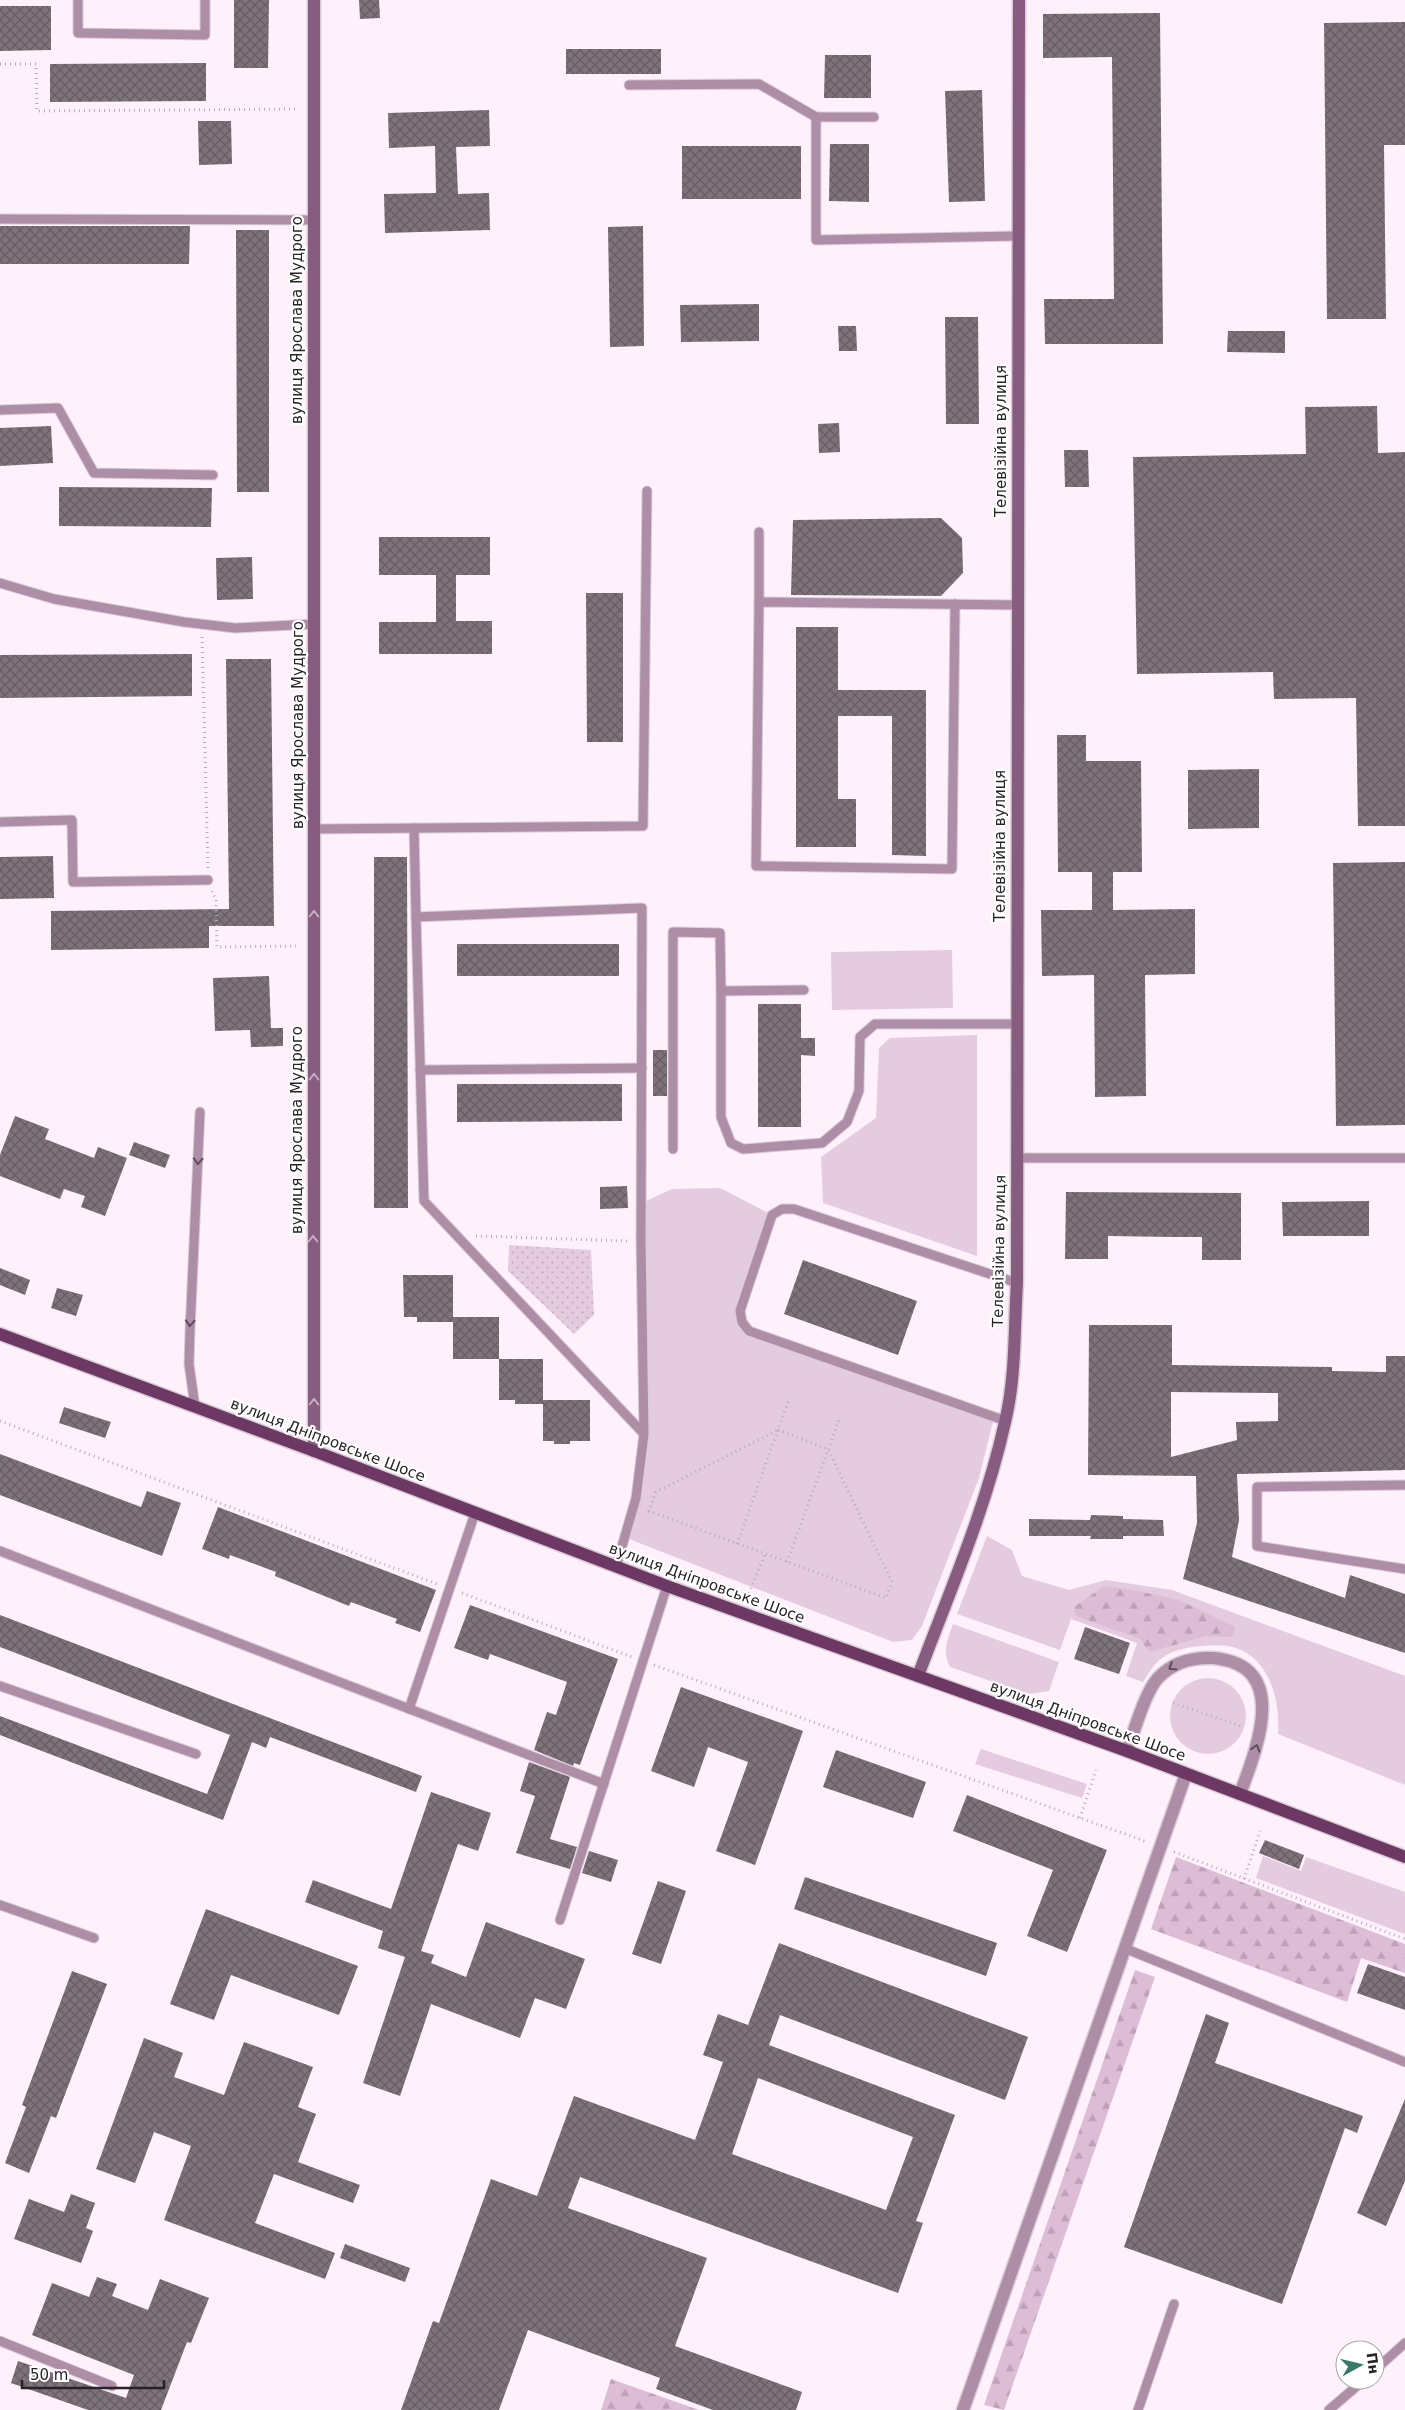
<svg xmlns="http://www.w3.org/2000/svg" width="1405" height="2410" font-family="'DejaVu Sans',sans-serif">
<defs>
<pattern id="forest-firs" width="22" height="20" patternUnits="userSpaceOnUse" patternTransform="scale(1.25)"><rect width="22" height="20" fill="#ddbcd6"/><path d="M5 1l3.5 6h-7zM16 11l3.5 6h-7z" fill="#bea1b8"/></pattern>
<pattern id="park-dots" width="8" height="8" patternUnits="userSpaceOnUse" patternTransform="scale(1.25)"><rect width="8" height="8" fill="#e4cbdf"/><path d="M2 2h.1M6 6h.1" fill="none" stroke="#c4aebf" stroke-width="1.8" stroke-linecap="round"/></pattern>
<pattern id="building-cross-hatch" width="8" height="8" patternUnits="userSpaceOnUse" patternTransform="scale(1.25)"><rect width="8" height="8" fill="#7e727b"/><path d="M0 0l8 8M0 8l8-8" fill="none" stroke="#675d65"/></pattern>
</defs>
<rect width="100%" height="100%" fill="#fff1fc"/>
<g fill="#e4cbdf">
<polygon points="952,950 953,1008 832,1010 831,952"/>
<polygon points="977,1035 977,1256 823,1203 821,1157 876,1118 879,1048 890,1038"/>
<polygon points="720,1188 772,1215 740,1311 749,1331 994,1418 979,1478 922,1626 912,1640 893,1642 624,1537 644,1434 642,1203 672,1189"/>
<path d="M987,1536L1012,1550L1022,1576L1069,1590L1106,1580L1172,1590L1405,1676V1785L1278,1734C1280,1704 1272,1666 1243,1651C1231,1644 1214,1645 1201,1646C1188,1647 1173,1650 1162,1658C1154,1663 1148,1675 1143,1682L1126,1676L1137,1643L1071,1619L1060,1650L957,1614Z"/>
<path d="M953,1624L1059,1662L1049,1691L1028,1694L950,1667C942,1651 947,1641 953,1624Z"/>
<circle cx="1208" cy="1716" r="38"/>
<polygon points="981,1749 1087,1784 1082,1798 975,1764"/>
<polygon points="1263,1856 1301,1871 1306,1857 1405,1892 1405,1934 1256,1878"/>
</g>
<g fill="url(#forest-firs)">
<polygon points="1104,1586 1138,1591 1179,1600 1235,1627 1232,1637 1206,1636 1149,1652 1140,1639 1076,1616 1074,1607"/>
<polygon points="1176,1857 1405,1944 1405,1973 1361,1958 1347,2002 1151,1929"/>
<polygon points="1135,1970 1155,1977 1004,2410 984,2405"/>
<polygon points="611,2379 699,2410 601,2410"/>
</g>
<polygon fill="url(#park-dots)" points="509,1245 591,1250 594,1315 574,1334 508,1271"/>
<g fill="url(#building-cross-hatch)" fill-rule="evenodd">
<polygon points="234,0 269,0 268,68 234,68"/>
<polygon points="359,0 379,0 380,18 360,19"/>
<polygon points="0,6 51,6 51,50 0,51"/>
<polygon points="1160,13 1163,344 1045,344 1044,299 1114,299 1112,57 1043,58 1043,14"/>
<polygon points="1405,22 1405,145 1384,145 1386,319 1327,319 1324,23"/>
<rect x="566" y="49" width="95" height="25"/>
<polygon points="825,55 871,55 871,98 824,98"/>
<polygon points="206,63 206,101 50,102 50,64"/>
<polygon points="982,90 985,201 949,202 945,91"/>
<polygon points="489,110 490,146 456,147 458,194 489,193 490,230 385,233 384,194 436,193 435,146 389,148 388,113"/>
<polygon points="198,121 231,121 232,164 199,165"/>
<polygon points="830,144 869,144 869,202 829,201"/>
<rect x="682" y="146" width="119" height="53"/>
<polygon points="0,226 190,226 189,264 0,264"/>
<polygon points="643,226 644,346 610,347 608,227"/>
<polygon points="236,230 269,230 269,492 237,492"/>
<polygon points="759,304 759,341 681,342 680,305"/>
<polygon points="945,317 978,317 979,424 946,424"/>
<polygon points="838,326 856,326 857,351 839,351"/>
<polygon points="1228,331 1285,331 1285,353 1227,352"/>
<polygon points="1377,406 1378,453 1405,452 1405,826 1358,826 1356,698 1274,699 1273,672 1137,674 1133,457 1306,454 1305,407"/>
<polygon points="839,423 840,452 819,453 818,424"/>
<polygon points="51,426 53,463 0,466 0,428"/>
<polygon points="1064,450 1088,450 1089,487 1065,487"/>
<polygon points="59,487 212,488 211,527 59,526"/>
<polygon points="941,518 962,538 963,573 941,596 791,595 793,520"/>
<polygon points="379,537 490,537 490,575 456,575 456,621 492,621 492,654 379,654 379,622 436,622 436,575 379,575"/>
<polygon points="252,557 253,599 217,600 216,558"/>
<polygon points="586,593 623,593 623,742 587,742"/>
<polygon points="796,627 838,627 838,690 926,690 926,856 892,855 892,716 838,716 838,799 856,799 856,847 796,847"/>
<polygon points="192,654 192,696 0,698 0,655"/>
<polygon points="226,659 271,659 274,926 209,926 209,948 51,950 51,911 229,909"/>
<polygon points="1057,735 1086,735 1086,761 1141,761 1142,872 1113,872 1113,910 1195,909 1195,974 1145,975 1146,1096 1095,1097 1094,975 1042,976 1041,910 1092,910 1092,872 1058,872"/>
<polygon points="1259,769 1259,828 1188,829 1188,770"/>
<polygon points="53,856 54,898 0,899 0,857"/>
<polygon points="374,857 407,857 408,1208 374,1208"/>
<polygon points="1405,862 1405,1125 1336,1126 1333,863"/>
<rect x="457" y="944" width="162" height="32"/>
<polygon points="269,976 271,1028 283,1028 283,1046 251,1047 250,1030 215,1031 213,978"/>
<polygon points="758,1004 801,1004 801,1038 815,1038 815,1056 801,1055 801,1127 758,1127"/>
<rect x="653" y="1050" width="14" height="46"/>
<polygon points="457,1084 622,1084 622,1121 457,1122"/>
<polygon points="15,1116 49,1129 45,1139 94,1158 98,1147 127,1158 105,1216 81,1207 85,1196 64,1189 60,1199 0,1176 0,1155"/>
<polygon points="134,1142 170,1155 165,1168 129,1155"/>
<polygon points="627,1186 628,1208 600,1209 600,1187"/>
<polygon points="1066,1192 1241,1193 1241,1260 1202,1260 1202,1237 1172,1237 1108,1236 1108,1259 1065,1259"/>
<polygon points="1369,1201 1369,1236 1283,1236 1282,1202"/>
<polygon points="803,1260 917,1301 898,1355 784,1314"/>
<polygon points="0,1268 30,1280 25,1295 0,1285"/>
<polygon points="403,1275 453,1275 453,1322 417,1322 417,1317 404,1317"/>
<polygon points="57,1288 83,1295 76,1316 51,1308"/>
<rect x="453" y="1317" width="46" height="42"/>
<path d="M1089,1325H1172V1365L1332,1367V1371L1386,1372V1356H1405V1470L1237,1474L1239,1520L1232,1557L1345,1598L1350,1575L1405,1594V1653L1183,1579L1197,1523L1196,1476L1088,1475ZM1171,1392L1278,1393V1421L1236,1422L1237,1440L1171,1457Z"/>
<polygon points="499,1359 543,1359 543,1400 590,1400 590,1441 570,1441 570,1444 554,1444 554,1441 543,1441 543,1404 515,1404 515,1400 499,1400"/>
<polygon points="64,1407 111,1422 105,1438 59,1423"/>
<polygon points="0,1454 141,1507 147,1491 181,1503 162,1556 0,1495"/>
<polygon points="218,1507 436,1590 420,1632 395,1623 397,1619 351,1602 349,1606 275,1576 276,1572 230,1555 229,1559 202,1549"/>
<polygon points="1091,1515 1123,1516 1123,1519 1163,1520 1164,1536 1123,1536 1123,1539 1090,1539 1091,1536 1029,1536 1029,1519 1090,1520"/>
<polygon points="470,1605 618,1659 580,1765 574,1763 573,1766 534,1750 547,1712 556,1715 567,1682 490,1654 488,1660 454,1648"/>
<polygon points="0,1615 422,1776 416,1792 270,1737 266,1748 252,1742 223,1820 0,1735 0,1716 207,1794 230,1735 0,1647"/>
<polygon points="1085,1627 1130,1643 1119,1674 1074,1659"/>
<polygon points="681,1687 803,1731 755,1865 716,1851 748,1762 708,1747 694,1787 651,1771"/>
<polygon points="836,1750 926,1782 913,1818 823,1787"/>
<polygon points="529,1762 570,1777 550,1839 577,1847 570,1869 516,1853 535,1796 520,1791"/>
<polygon points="431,1792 491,1813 478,1851 458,1844 421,1951 434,1955 431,1963 466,1977 486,1922 585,1959 566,2009 535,1998 520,2038 431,2004 400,2096 363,2083 405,1957 378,1948 383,1931 305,1902 313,1880 391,1909"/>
<polygon points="967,1795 1107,1850 1067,1952 1027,1936 1053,1870 953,1831"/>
<polygon points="1265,1840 1304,1855 1299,1869 1259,1853"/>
<polygon points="589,1851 618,1860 611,1882 582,1873"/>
<polygon points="805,1877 997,1943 986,1976 794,1909"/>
<polygon points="658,1881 686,1891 661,1964 632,1954"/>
<polygon points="206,1909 358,1966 339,2015 231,1975 214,2020 170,2004"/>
<path d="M779,1943L1028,2037L1005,2100L780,2015L769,2045L955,2115L916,2221L923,2223L898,2293L580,2177L568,2208L707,2258L675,2346L802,2392L796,2410H713L656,2389L660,2378L528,2330L499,2410H401L433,2321L439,2323L491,2179L537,2196L574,2096L695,2140L723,2062L703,2055L718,2014L748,2025ZM758,2078L913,2137L886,2210L732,2154Z"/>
<polygon points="1368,1964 1405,1977 1405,2010 1357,1993"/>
<polygon points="72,1971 107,1984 56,2118 51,2116 29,2173 5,2163 26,2107 22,2105"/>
<polygon points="1206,2014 1229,2023 1215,2063 1363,2116 1357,2133 1345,2128 1282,2304 1124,2247"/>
<polygon points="144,2038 183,2053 174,2077 224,2095 244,2042 313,2067 298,2107 316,2114 298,2162 360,2185 353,2203 274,2174 255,2223 335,2253 325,2279 164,2220 191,2146 154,2132 135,2183 96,2169"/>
<polygon points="1405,2099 1405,2181 1386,2226 1357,2213"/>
<polygon points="71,2194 95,2203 86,2228 93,2231 81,2263 14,2239 29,2199 64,2212"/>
<polygon points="345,2244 410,2268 405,2282 340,2258"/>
<polygon points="97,2277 117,2284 112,2296 148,2310 160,2279 209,2298 191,2343 187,2342 161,2410 88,2410 11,2383 18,2361 126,2398 134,2375 32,2335 52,2283 89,2297"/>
</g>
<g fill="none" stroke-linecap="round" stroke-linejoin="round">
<g stroke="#d8ccd6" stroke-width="11">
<g id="lane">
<polyline points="78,0 78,33 205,35 205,0"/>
<polyline points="629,85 759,84 816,117 874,117"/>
<polyline points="816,117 816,240 1017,236"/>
<polyline points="0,219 313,220"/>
<polyline points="0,410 58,408 94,473 213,475"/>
<polyline points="759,532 759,602"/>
<polyline points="0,583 54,599 184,622 235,628 314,624"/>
<polyline points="955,604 952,869 756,866 759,602 1017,605"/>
<polyline points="0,822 72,820 73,882 208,880"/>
<polyline points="414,828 416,917"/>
<polyline points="314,829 643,826 647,491"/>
<polyline points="804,990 721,991 721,1117 731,1143 743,1149 822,1143 847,1122 859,1091 860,1037 875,1024 1017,1024"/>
<polyline points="420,1070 642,1068"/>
<polyline points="673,1149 673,932 720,933 721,991"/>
<polyline points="1016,1158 1405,1158"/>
<polyline points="195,1407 189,1364 190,1330 200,1112"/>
<polyline points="1006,1421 749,1331 742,1322 740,1311 772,1215 782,1209 794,1209 1017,1283"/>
<polyline points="1405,1485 1257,1487 1257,1546 1405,1569"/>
<polyline points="0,1551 604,1784"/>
<polyline points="616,1567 636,1498 644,1434 641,1242 642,908 416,917 424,1201 644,1434"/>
<polyline points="0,1686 196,1754"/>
<polyline points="409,1709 475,1513"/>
<polyline points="0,1905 94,1938"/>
<polyline points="560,1920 667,1586"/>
<polyline points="1124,1948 1405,2062"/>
<polyline points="0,2341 112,2386"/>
<polyline points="1375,2370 1405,2343"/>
<polyline points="1138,2410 1174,2304"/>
<polyline points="1329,2410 1364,2380"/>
</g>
</g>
<g stroke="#d8ccd6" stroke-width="15">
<g id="street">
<path d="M1127,1751C1134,1732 1145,1692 1158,1678C1173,1662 1192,1657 1213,1658C1292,1665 1256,1750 1240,1794"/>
<polyline points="963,2410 1186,1774"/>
</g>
</g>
<g stroke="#d8ccd6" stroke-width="15">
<g id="secondary">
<polyline points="314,1451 314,0"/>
<path d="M918,1676C949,1593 986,1509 1005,1422C1016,1377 1014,1329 1017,1283L1019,0"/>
</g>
</g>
<g stroke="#d8ccd6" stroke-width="15">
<polyline id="primary" points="0,1334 314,1451 667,1586 1127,1751 1405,1857"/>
</g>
<g stroke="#b8adb6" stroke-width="3" stroke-dasharray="1 4" stroke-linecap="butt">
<polyline points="0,64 36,64 37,111 299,109"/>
<polyline points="202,637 208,869"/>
<polyline points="212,891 216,900 217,947 299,946"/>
<polyline points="476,1236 627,1241"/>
<polyline points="0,1421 437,1584"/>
<polygon points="778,1430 828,1449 892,1582 886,1598 649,1511 656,1492"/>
<polyline points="737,1544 789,1399"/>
<polyline points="787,1562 839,1420"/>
<polyline points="462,1593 632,1657"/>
<polyline points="747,1598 765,1554"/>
<polyline points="654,1665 1147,1842"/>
<polyline points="1173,1703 1244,1727"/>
<polyline points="1080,1818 1096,1770"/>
<polyline points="1174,1852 1405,1939"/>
<polyline points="1244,1879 1260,1831"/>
</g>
<use href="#lane" stroke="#ad8ea6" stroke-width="9"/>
<use href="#street" stroke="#ad8ea6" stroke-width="12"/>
<use href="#secondary" stroke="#885c80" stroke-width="12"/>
<use href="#primary" stroke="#6d3964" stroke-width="12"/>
</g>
<defs><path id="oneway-chevron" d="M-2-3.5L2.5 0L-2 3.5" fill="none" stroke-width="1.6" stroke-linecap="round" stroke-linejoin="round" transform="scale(1.25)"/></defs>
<g stroke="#c4aec0">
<use href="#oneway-chevron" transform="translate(314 914) rotate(-90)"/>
<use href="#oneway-chevron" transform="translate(314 1077) rotate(-90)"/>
<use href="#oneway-chevron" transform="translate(313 1239) rotate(-90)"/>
<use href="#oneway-chevron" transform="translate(314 1402) rotate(-90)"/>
</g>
<g stroke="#5d4e5a">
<use href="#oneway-chevron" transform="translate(198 1161) rotate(93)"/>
<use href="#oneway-chevron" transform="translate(190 1323) rotate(93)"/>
<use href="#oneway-chevron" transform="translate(1172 1667) rotate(148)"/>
<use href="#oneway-chevron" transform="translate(1256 1748) rotate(-73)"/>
</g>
<g text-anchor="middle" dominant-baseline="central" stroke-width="4.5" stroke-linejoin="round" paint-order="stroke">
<g font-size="15" fill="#282327" stroke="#fff">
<text transform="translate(297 320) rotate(-90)">вулиця Ярослава Мудрого</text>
<text transform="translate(1001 441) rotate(-90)">Телевізійна вулиця</text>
<text transform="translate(298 725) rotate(-90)">вулиця Ярослава Мудрого</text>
<text transform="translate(1000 846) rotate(-90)">Телевізійна вулиця</text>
<text transform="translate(297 1130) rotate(-90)">вулиця Ярослава Мудрого</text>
<text transform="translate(999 1251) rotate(-89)">Телевізійна вулиця</text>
<text transform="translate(328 1440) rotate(21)">вулиця Дніпровське Шосе</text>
<text transform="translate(707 1583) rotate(20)">вулиця Дніпровське Шосе</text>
<text transform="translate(1088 1721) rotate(20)">вулиця Дніпровське Шосе</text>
</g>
</g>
<g transform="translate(1360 2365) rotate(82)"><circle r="24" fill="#ffffff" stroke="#a9a7a9"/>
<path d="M0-4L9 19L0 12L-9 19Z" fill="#377a6c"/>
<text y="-8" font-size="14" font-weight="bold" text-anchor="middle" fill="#282327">Пн</text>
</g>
<path d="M22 2380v8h142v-8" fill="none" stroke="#282327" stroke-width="2.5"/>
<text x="30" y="2380" font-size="15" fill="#282327" stroke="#ffffff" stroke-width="4" paint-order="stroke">50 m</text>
</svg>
